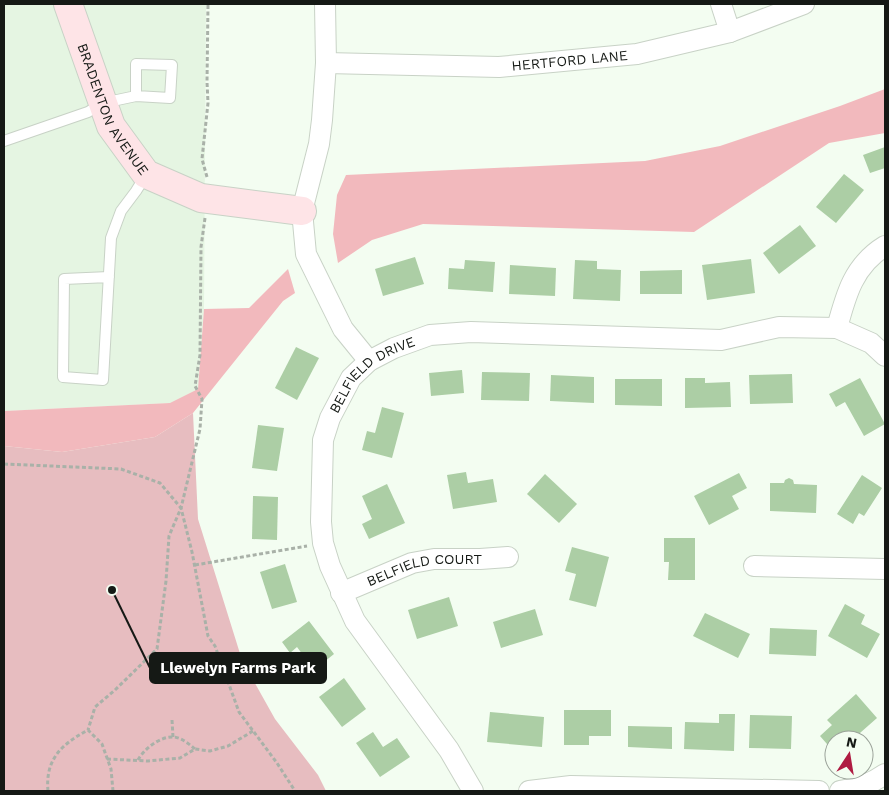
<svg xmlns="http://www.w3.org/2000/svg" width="889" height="795" font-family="'Work Sans',sans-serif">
<rect width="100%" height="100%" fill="#f3fdf1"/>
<polygon fill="#e5f5e2" points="4,4 206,4 204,309 198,389 171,403 4,411"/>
<polygon fill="#e7bdc0" points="193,413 198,519 242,660 275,719 318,775 326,791 4,791 4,446 62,452 155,437"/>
<g fill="#f2b9bd">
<polygon points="885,89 885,133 829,143 694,232 423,224 372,240 338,263 333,234 337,195 346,175 645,161 720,146 840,106"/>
<polygon points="288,269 295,293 283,301 193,413 155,437 62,452 4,446 4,411 170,403 198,389 204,309 249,308"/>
</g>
<g fill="#accea5">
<polygon points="885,147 885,168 870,173 863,155"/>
<polygon points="844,174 864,190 836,223 816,207"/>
<polygon points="800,225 816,246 779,274 763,253"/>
<polygon points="415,257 424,284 383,296 375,269"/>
<polygon points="751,259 755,293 707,300 702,265"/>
<polygon points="465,260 495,262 493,292 448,289 449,268 464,269"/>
<polygon points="575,260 597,261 597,269 621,270 620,301 573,299"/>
<polygon points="510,265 556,268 555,296 509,294"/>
<polygon points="682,270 682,294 640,294 640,271"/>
<polygon points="296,347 319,358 297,400 275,388"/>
<polygon points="462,370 464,393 431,396 429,373"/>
<polygon points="482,372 530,373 529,401 481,400"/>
<polygon points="792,374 793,403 750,404 749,375"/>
<polygon points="551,375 594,377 594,403 550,401"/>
<polygon points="685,378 705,378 705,383 730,382 731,407 685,408"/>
<polygon points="860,378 885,424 864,436 845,402 836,407 829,394"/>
<polygon points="615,379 662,379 662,406 615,405"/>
<polygon points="382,407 404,413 392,458 362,450 367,431 375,433"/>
<polygon points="258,425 284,428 277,471 252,468"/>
<polygon points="466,472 468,483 493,479 497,502 453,509 447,475"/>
<polygon points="739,473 747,488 732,496 739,509 709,525 694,496"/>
<polygon points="545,474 577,504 559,523 527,494"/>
<polygon points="862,475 882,488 864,516 859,513 853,524 837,514"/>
<polygon points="789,478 793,480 794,484 817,485 816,513 770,511 770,483 784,483 785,480"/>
<polygon points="387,484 405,523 369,539 362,524 372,519 362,496"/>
<polygon points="253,496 278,497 277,540 252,539"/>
<polygon points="664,538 695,538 695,580 668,580 669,562 664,562"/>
<polygon points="572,547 609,557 596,607 569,600 576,574 565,571"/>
<polygon points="285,564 297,602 272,609 260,572"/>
<polygon points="449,597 458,626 417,639 408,610"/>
<polygon points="845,604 865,615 861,624 880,634 867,658 828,636"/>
<polygon points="535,609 543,635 501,648 493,622"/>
<polygon points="705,613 750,634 738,658 693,636"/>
<polygon points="309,621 334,654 314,670 297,647 290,653 282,642"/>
<polygon points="770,628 817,630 816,656 769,654"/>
<polygon points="344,678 366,709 342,727 319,697"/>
<polygon points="856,694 877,718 852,740 834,740 834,752 820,736 832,725 827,720"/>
<polygon points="564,710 611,710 611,736 589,736 589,745 564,745"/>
<polygon points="490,712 544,717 542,747 487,742"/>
<polygon points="719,714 735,714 734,751 684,749 685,722 719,723"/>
<polygon points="750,715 792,716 791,749 749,748"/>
<polygon points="628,726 672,727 672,749 628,747"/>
<polygon points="373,732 383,747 397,738 410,757 380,777 356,743"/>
</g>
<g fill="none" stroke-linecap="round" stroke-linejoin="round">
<g stroke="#c8d2c6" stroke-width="12">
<g id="lane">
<polyline points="4,141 88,112 103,103 136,96 170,98 172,65 136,64 136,96"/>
<polyline points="109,277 64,279 63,377 103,380 111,238 121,211 136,191 146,175"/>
</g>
</g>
<g stroke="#c8d2c6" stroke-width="22">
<g id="street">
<polyline points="325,4 326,63 322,120 319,144 302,211 306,254 343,329 369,361"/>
<polyline points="721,4 730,32"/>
<path id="s1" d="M326,63L499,67L637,54L730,32L804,4"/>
<path d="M837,328C846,294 854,265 885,246"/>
<polyline points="754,566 885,569"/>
<path id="s2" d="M341,593L412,563L434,559H480L508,557"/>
<path id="s3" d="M473,791L449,750L355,621L330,566L323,543L321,522L323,440L330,418L351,378L369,361L394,348L430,335L471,332L721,340L779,327L837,328L871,343L885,356"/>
<polyline points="529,791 571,786 819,791"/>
<path d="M840,791C858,789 871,784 885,774"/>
</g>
</g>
<g stroke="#c8d2c6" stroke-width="30">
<g id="secondary">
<path id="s4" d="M68,4L111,126L146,174L201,198L302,211"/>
</g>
</g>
<g stroke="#a9b1a8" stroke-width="3" stroke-dasharray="4 2.5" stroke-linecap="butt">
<polyline points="207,177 202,159 208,103 207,82 208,4"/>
<polyline points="205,218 201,247 200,355 195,386 202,399 200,429 181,508 192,552 208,636 215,646 239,712 277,763 295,791"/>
<polyline points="4,464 121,469 160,483 181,508 169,536 166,581 157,649 115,690 95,707 88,730"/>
<polyline points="195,565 307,546"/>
<polyline points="172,720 173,737"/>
<polyline points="107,759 148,761 180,758 195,749 210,751 228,746 253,731"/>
<path d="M138,760C144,749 160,736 174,737C182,738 189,744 195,749"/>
<path d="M48,791C45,759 62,744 88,730L102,744L111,769L113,791"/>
</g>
<use href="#lane" stroke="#fff" stroke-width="10"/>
<use href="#street" stroke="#fff" stroke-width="20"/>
<use href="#secondary" stroke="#fee4e7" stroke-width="28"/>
</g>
<g text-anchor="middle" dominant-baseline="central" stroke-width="4" stroke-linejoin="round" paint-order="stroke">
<g font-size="14" fill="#151915" stroke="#f3fdf1">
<text stroke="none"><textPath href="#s1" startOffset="244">HERTFORD LANE</textPath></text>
<text stroke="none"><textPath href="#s4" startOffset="115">BRADENTON AVENUE</textPath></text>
<text stroke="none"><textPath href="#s3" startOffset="481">BELFIELD DRIVE</textPath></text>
<text stroke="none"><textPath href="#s2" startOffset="88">BELFIELD COURT</textPath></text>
</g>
</g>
<path fill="none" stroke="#151915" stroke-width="2" d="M112 590L150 668"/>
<circle fill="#151915" stroke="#f3fdf1" stroke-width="2" cx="112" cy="590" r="5"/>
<rect fill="#151915" stroke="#151915" stroke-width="2" x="150" y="653" width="176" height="30" rx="5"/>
<g font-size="15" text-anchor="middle" font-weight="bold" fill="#fff">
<text x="238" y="673">Llewelyn Farms Park</text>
</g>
<rect width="889" height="795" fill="none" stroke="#151915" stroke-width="10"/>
<g transform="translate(849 755) rotate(12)"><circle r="24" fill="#f3fdf1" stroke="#9aa299"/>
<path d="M0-4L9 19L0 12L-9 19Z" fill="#af1b42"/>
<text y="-8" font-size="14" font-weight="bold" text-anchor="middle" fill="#151915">N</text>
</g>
</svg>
